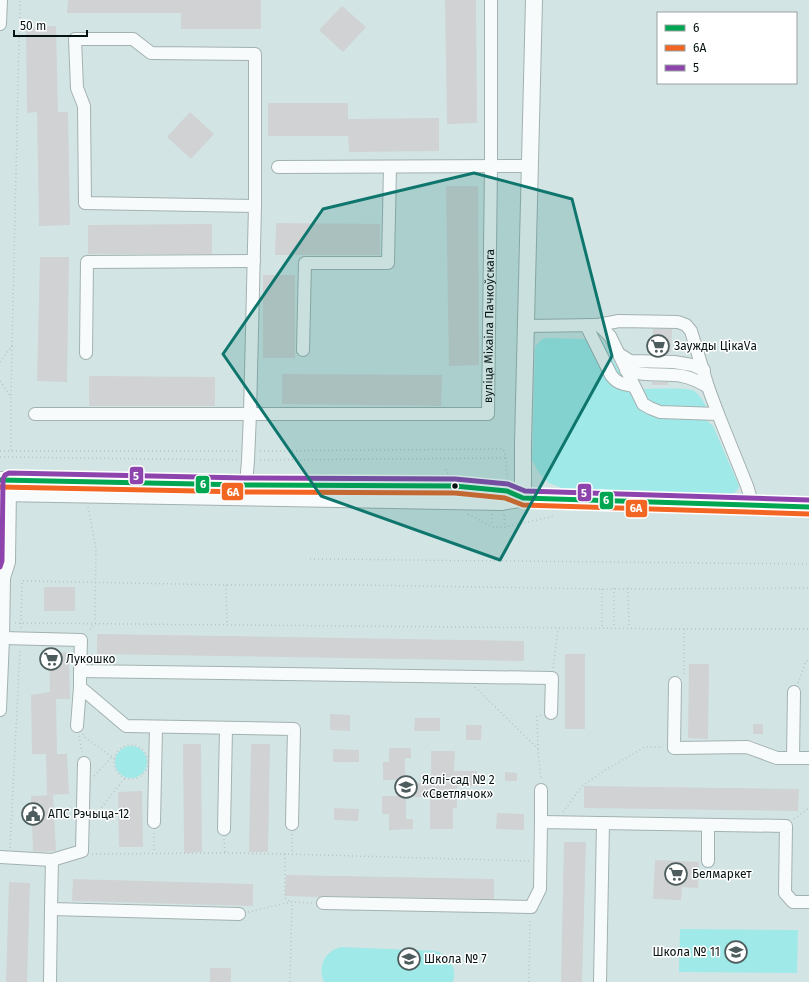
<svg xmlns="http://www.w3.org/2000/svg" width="809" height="982" font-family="'Fira Sans',sans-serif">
<rect width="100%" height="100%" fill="#d2e5e4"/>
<g fill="#a0e9e9">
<path d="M547,338L584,339L590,343L611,385L630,393L636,399L699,417L706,420L713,426L739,486L738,489C733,495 729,495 722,495L562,488L549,483L539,473L532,460L535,347L541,340Z"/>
<polygon points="600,338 604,343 623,379 620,380 598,342"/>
<path d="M642,389C653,389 686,387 694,391C700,395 703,401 706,406V409L651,407Z"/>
<circle cx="131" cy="762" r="16"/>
<polygon points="680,929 798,930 797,973 679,972"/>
<path d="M341,947L436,951C450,956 457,968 453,982H324C317,966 325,951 341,947Z"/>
</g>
<g fill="#d0d2d4">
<polygon points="68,0 261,0 261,29 181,29 181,13 67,13"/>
<polygon points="445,0 476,0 477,123 447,124"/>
<polygon points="342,6 366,27 343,52 319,30"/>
<polygon points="56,26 58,112 68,112 70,225 39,226 37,112 27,113 26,27"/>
<polygon points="268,103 348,103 348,119 439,118 439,151 349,152 348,136 268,136"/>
<polygon points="190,112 214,134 191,159 167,137"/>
<polygon points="446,186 478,186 479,365 449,366"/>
<polygon points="276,223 380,224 380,255 275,255"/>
<polygon points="212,224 212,254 88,254 88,225"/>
<polygon points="40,257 69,257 67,382 37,381"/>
<rect x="263" y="275" width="32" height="83"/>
<polygon points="653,329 672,329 671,352 669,352 669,354 652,354"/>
<polygon points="282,374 442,375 441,406 282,404"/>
<polygon points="89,376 215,377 215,406 89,406"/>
<rect x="652" y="382" width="16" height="3"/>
<rect x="44" y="587" width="31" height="24"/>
<polygon points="97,634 524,641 524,661 97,654"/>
<polygon points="69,652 70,699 56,699 57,754 67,754 69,794 47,795 46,754 32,754 31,695 50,692 49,653"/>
<rect x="565" y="654" width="20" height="75"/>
<polygon points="689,664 709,664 708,739 688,738"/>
<polygon points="330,714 350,715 350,731 330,730"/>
<polygon points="415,718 440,718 440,731 414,731"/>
<rect x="753" y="724" width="10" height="10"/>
<polygon points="466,725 482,725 481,740 466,740"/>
<polygon points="183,744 201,744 202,852 184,853"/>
<polygon points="251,744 270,744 268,852 249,852"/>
<polygon points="389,748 411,748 411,758 405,758 405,783 431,783 431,751 455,751 454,771 477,771 477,786 457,786 457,808 453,808 453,829 430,829 430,797 406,797 406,819 413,819 413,829 389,830 389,814 382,814 382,796 398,796 398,780 383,780 383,762 389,762"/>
<polygon points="333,749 359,750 359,762 333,762"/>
<polygon points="505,772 517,773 517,781 505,781"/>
<polygon points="584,786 799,789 798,811 584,808"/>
<polygon points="142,791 143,847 119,847 118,792"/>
<polygon points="53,795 56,851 44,852 33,851 31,796"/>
<polygon points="334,808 359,809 358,821 334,820"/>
<polygon points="497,813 524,814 524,830 496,829"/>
<polygon points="564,842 586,842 582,982 561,982"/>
<polygon points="655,860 699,862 698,888 682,887 681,900 653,899"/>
<polygon points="286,875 494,879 494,899 323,896 319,897 285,896"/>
<polygon points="73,879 253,884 253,906 72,901"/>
<polygon points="9,882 30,883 27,982 6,982"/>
<rect x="210" y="968" width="21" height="14"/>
</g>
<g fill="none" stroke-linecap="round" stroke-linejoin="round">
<g stroke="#a3b1b1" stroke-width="14">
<g id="minor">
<polyline points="0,24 1,0"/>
<polyline points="278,167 529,166"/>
<path d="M586,325L611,375C617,384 624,384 633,386"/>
<polyline points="598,325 619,321 678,322 686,325 691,331 708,387 718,414 747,486 750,496 750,506"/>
<polyline points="526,326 598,325 604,330 610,336 643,404 650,408 660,412 718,414"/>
<polyline points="303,350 305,263 388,263 390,167"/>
<polyline points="86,353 87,262 254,261"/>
<polyline points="619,354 630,361 674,362 692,365 704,370"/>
<path d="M626,370C644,377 664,373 682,376C692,378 700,382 708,387"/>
<path id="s1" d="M35,414H488L491,166V0"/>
<polyline points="246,485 248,460 250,414 255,206 255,54 151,53 133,39 75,39 77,88 84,106 85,203 255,206"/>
<polyline points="3,638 81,640 80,671 552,678 551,713"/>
<polyline points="80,671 80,687 126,726 294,729 292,824"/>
<polyline points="675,683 674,748 747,747 777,758 809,758"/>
<polyline points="0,710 3,638 4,578 9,562 10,486"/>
<polyline points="77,726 80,687"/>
<polyline points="793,758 794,692"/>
<polyline points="154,822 156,727"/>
<polyline points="541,822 541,790"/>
<polyline points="224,829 226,728"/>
<polyline points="0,857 52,860 82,851 84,763"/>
<polyline points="52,860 51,909 239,914"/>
<polyline points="708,861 708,825"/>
<polyline points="323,903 531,907 540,889 541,822 786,826 785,893 793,902 809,902"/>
<polyline points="50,982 51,909"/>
<polyline points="600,982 603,823"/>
</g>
</g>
<g stroke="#a3b1b1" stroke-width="18">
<g id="major">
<polyline points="0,480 246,485 455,486 507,491 523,498 809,507"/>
<polyline points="0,493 501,502 519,499"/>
<polyline points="523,498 523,443 534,0"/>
</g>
</g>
<g stroke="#bbc3c3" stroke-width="1.5" stroke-dasharray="1 3" stroke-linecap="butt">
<polyline points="12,346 20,0"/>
<polyline points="0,362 12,346 11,397"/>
<polyline points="0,381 11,397 11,451"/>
<polyline points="0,451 238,451"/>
<polyline points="260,451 503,449 506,458 507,478"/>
<polyline points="0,457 238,460"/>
<polyline points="260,460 506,458"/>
<polyline points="446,469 448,474"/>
<polyline points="88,507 96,549 95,623 88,632"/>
<polyline points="468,514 492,527 505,527 555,516"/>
<polyline points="492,514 492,526"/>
<polyline points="504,515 505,527"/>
<polyline points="310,559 809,564"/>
<polyline points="226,585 227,625"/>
<polyline points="614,588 614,628"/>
<polyline points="628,588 629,628"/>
<polyline points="602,589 602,628"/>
<polyline points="15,623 684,629 809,629"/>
<polyline points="21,628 22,581 129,583 226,585 359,585 602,589 809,588"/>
<polyline points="684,629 684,677"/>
<polyline points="553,668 558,628"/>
<polyline points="798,683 806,661 809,661"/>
<polyline points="475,687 538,749 541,779"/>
<polyline points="83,734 84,737 115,759"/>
<polyline points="79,736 82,752"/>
<circle cx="131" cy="762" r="17"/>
<polyline points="538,749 537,716 542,715"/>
<polyline points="94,776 112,757"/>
<polyline points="563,812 582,786 605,770 645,747 663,747"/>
<polyline points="94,817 125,778"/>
<polyline points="794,819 809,808"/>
<polyline points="154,833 154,853"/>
<polyline points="292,834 292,854"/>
<polyline points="224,839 225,853"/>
<polyline points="10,848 20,650"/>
<polyline points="92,854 225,853 285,854 530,861"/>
<polyline points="285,854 285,898 291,902"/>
<polyline points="248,912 291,902 312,903"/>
<polyline points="290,982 292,902"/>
<polyline points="529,982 530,918"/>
</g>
<use href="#minor" stroke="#f8fbfb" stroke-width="12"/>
<use href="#major" stroke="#f8fbfb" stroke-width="16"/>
<g stroke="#fff" stroke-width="8">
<polyline id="bus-1" points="0,480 246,485 455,486 507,491 523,498 809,507"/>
</g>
<g stroke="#fff" stroke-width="8">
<polyline id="bus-2" points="0,487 246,492 455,493 505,498 523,505 809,514"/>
</g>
<g stroke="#fff" stroke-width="8">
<polyline id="bus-3" points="0,567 2,561 3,479 5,475 9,473 246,478 455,479 508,484 525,491 809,500"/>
</g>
<use href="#bus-1" stroke="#00a651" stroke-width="5"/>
<use href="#bus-2" stroke="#f26522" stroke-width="5"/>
<use href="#bus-3" stroke="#8e44ad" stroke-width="5"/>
</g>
<path fill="#0f766e" fill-opacity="0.2" stroke="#0f766e" stroke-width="3" stroke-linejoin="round" d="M474,173L572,199L612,356L500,560L321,496L223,354L323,209Z"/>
<defs>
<g id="supermarket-ring" transform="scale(1.15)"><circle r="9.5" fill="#fff" stroke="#4d5c5c" stroke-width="1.5"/><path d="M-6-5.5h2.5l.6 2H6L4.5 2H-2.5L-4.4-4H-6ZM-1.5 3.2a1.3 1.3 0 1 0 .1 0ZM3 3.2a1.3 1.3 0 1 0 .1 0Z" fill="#4d5c5c"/></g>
<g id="school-ring" transform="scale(1.15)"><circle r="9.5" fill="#fff" stroke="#4d5c5c" stroke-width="1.5"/><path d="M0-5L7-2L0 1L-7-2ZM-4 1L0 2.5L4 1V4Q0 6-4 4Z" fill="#4d5c5c"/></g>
<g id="civic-ring" transform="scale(1.15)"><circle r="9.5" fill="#fff" stroke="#4d5c5c" stroke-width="1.5"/><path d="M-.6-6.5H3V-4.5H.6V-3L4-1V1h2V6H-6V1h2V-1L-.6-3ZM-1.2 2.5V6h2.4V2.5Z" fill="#4d5c5c"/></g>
</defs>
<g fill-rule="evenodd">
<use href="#supermarket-ring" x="658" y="346"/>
<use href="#supermarket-ring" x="51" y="659"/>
<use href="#school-ring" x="406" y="787"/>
<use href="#civic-ring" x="33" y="814"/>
<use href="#supermarket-ring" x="676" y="874"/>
<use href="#school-ring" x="736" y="952"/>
<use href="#school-ring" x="409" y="959"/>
</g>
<circle fill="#061313" stroke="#fff" stroke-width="1.5" cx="455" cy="486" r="3.5"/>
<g text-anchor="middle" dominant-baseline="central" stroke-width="3" stroke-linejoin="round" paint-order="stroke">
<g font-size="12" fill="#061313" stroke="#fff">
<text stroke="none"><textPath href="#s1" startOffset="541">вуліца Міхаіла Пачкоўскага</textPath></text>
</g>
<g font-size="12" fill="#061313" stroke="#fff" text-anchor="start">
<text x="674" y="346">Заужды ЦікаVа</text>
<text x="66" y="659">Лукошко</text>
<text x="422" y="780">Яслі-сад № 2<tspan x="422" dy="14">«Светлячок»</tspan></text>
<text x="48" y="814">АПС Рэчыца-12</text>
<text x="692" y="874">Белмаркет</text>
<text x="720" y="952" text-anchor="end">Школа № 11</text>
<text x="424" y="959">Школа № 7</text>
</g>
</g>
<g stroke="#fff" stroke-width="1.5">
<rect x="129" y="466" width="15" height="19" rx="4" fill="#8e44ad"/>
<rect x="195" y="475" width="15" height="19" rx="4" fill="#00a651"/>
<rect x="221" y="482" width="23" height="19" rx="4" fill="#f26522"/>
<rect x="577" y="483" width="15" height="19" rx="4" fill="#8e44ad"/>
<rect x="599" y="491" width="15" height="19" rx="4" fill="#00a651"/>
<rect x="625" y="499" width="23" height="19" rx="4" fill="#f26522"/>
</g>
<g font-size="11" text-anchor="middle" font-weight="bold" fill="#fff">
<text x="136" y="480">5</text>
<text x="203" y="488">6</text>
<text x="233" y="496">6А</text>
<text x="584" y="497">5</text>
<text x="606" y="504">6</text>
<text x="636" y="512">6А</text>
</g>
<rect x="657" y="12" width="140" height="72" fill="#ffffff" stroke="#9ba1a1"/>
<rect x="665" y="25" width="20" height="6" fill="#00a651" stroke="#9ba1a1"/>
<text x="693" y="32" font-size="12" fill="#061313">6</text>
<rect x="665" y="45" width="20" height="6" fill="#f26522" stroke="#9ba1a1"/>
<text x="693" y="52" font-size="12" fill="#061313">6А</text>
<rect x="665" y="65" width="20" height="6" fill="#8e44ad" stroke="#9ba1a1"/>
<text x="693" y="72" font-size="12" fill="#061313">5</text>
<path d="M14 30v6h73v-6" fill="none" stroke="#061313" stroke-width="2"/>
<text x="20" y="30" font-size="12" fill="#061313" stroke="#ffffff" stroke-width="3" paint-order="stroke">50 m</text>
</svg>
